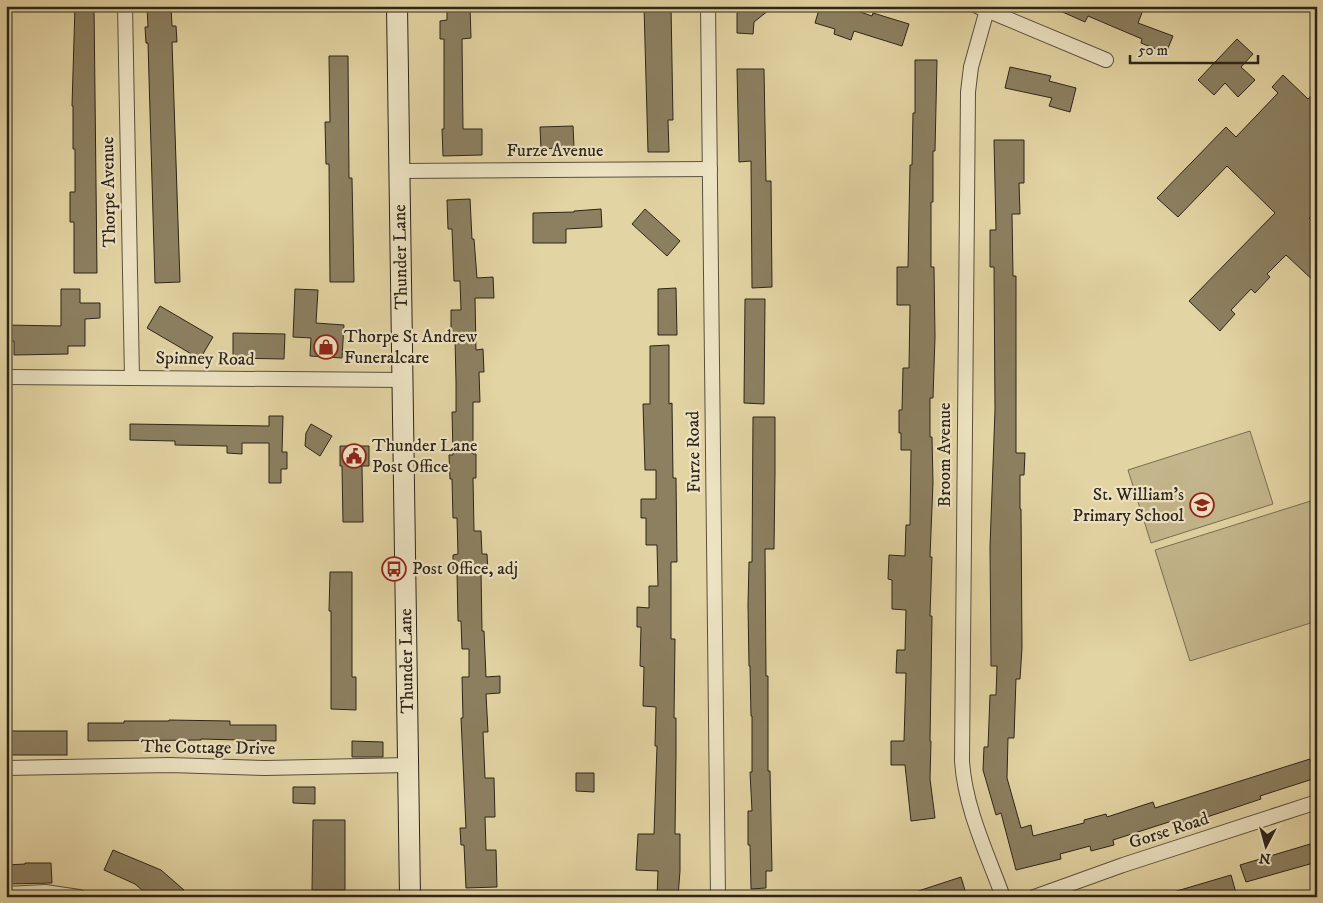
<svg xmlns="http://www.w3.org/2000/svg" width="1323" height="903" font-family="'IM FELL DW Pica',serif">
<rect width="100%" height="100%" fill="#e3d4a3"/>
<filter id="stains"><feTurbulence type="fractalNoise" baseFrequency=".004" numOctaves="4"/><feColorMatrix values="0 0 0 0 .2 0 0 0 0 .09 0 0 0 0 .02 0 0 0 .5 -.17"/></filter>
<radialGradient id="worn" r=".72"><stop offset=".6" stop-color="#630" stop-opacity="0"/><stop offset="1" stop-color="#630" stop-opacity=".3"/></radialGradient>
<g fill="#c4b68c" stroke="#786d53">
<polygon points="1250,431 1273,504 1151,543 1128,470"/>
<polygon points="1317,499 1317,621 1190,661 1155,550"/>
</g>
<g fill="#8c8061" stroke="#2d241a">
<polygon points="75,6 94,6 97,273 74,273 74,222 70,222 70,192 75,192 75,149 73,149 73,106 72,106"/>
<polygon points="147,6 171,6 172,26 176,26 177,42 172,42 180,282 155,283 148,43 146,43 145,27 148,27"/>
<polygon points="447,6 470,6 471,38 462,39 463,129 482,129 482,155 443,156 442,129 444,129 444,39 440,39 440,21 447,20"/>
<polygon points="644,6 671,6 673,120 668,120 669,152 648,152"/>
<polygon points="746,6 774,6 754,22 753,34 737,33 737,13"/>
<polygon points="820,6 843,6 872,16 873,13 909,24 902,46 854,31 851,40 834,34 835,29 815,23"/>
<polygon points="1049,6 1133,6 1143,10 1138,23 1173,36 1166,53 1141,43 1142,39 1088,16 1085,22"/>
<polygon points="1237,39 1253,54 1241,67 1255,80 1238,97 1225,83 1214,95 1198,80"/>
<polygon points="329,56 348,56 349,178 352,178 354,282 330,282 329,164 326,164 325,122 330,122"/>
<polygon points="915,60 937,60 935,151 933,151 933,202 931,202 931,267 934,267 935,337 933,398 930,398 930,437 932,437 933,483 930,557 932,557 930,616 932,616 930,741 931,741 930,779 935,818 911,821 905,765 891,765 891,741 904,741 906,673 896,673 897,650 905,650 906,610 892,609 892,580 888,579 889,555 905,556 906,525 910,525 911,450 901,450 901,433 899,433 899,410 902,410 903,368 909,368 910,305 897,305 897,267 908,267 910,165 912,165 913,113 915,113"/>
<polygon points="1010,67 1051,76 1049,81 1076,88 1070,112 1049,106 1052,98 1005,88"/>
<polygon points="737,69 764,69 766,181 771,181 772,287 752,288 751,161 739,162"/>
<polygon points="1283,75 1308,99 1317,90 1317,211 1309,218 1317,225 1317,284 1286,255 1267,274 1270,277 1255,293 1251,289 1231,310 1235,314 1220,331 1189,301 1275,213 1227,166 1178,217 1157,198 1226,127 1236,137 1278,93 1272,87"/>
<polygon points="573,126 574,147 541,149 540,127"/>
<polygon points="994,140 1024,140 1024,183 1019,183 1020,214 1012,214 1013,276 1016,276 1016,453 1025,453 1024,475 1020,475 1020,509 1021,509 1022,648 1020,679 1016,679 1014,738 1008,738 1007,778 1021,828 1031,825 1033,836 1084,823 1084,820 1106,814 1107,817 1153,802 1155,808 1310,759 1316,778 1260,796 1261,799 1174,828 1172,821 1113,840 1114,845 1091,851 1090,846 1060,854 1061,859 1016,870 1001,813 996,815 983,770 984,747 988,747 990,695 996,695 997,666 991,666 990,547 995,410 994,267 990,267 990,230 996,230"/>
<polygon points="470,199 472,239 474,239 477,278 493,277 494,298 475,298 476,350 483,349 484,372 479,372 480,402 473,402 473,454 476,454 476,478 473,478 474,531 481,531 482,554 487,554 488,571 481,571 482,631 484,631 486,677 500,676 500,693 486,694 488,732 483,732 485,778 494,778 495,817 485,817 486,850 496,850 497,887 466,888 464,845 461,845 460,828 466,828 461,718 463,718 462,677 469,677 469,649 462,649 461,621 458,621 457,572 453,572 453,555 458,554 457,518 453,518 452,479 450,479 449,455 453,455 452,412 456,412 456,382 455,338 451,338 451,310 461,310 460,281 454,281 452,229 448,229 447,200"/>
<polygon points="601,209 602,227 566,229 566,243 533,243 533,213 574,212 574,211"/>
<polygon points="645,209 680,241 667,256 632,224"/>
<polygon points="676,288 677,335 658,335 658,289"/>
<polygon points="61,289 80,289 80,303 100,303 100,318 85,319 85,346 68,346 68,354 14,355 14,341 6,341 6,325 61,326"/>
<polygon points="295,289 318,290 316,323 344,325 342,358 310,356 311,338 293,337"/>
<polygon points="745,299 765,299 764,404 744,403"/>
<polygon points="160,306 213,337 200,359 147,328"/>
<polygon points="233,333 285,334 284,359 233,358"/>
<polygon points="669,345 669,404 672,403 673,478 676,478 677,562 671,562 671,639 675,639 674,718 676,718 676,754 675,834 680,834 680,871 678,897 657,897 658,871 636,870 638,834 654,834 657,746 655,746 656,707 643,706 644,667 640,666 641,627 637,627 637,607 649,608 649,586 658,586 657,545 646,545 646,518 641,518 641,499 656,499 656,470 645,470 643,404 650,404 650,346"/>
<polygon points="269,416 283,416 282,452 287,452 287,469 281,469 281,483 269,483 269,443 242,443 242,454 227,453 227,446 175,445 175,441 130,440 130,424 269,426"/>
<polygon points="753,417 775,417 775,472 774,549 765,549 766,676 768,676 768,771 770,771 772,871 766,871 766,888 751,889 750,845 748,845 748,811 752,811 750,772 752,772 752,716 751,716 750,666 749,666 748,605 749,562 752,562"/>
<polygon points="311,424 332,436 320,456 305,446 306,433"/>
<polygon points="340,446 369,446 369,466 362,466 363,522 343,522 342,466 340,466"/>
<polygon points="330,572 352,572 352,677 356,677 356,710 331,709 331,611 329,611"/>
<polygon points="169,720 230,721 230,725 276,725 276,741 201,739 201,740 88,741 88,723 124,723 124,721 169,721"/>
<rect x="6" y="731" width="61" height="24"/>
<polygon points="352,741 383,742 383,757 352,757"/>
<polygon points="576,773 594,773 594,792 576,791"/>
<polygon points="293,787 315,787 315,804 293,803"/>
<polygon points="313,820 345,820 345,890 312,890"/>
<polygon points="1317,842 1317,862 1246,882 1240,865"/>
<polygon points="113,850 161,870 184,890 177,897 150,897 135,884 104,870"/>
<polygon points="25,863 51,863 52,883 6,884 6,865 25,864"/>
<polygon points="1231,875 1236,893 1224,897 1171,897 1170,893"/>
<polygon points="961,877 967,897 909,897 909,894"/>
</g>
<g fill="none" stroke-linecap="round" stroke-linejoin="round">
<g stroke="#5a503c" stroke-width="16">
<g id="street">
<polyline points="125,6 132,378"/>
<polyline points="708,6 718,897"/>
<polyline points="977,6 1106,60"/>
<path d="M987,10L971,67L968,92L962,761C965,808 987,853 1003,897"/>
<polyline points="399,171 710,169"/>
<polyline points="6,377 403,380"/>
<polyline points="6,768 170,765 265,768 409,765"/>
<polyline points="6,894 45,892 79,897"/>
<polyline points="1034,897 1123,865 1317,802"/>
</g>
</g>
<g stroke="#2d241a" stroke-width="22">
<polyline id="secondary" points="397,6 410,897"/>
</g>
<use href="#street" stroke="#ede3c3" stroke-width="14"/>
<use href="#secondary" stroke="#ede3c3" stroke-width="20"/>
</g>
<defs>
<g id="shop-ring" transform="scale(1.25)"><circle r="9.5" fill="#ede3c3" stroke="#8f2418" stroke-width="1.5"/><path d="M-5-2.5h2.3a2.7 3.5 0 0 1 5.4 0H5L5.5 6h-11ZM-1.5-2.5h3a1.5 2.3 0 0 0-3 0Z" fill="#8f2418"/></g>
<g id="civic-ring" transform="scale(1.25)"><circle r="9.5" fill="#ede3c3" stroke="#8f2418" stroke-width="1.5"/><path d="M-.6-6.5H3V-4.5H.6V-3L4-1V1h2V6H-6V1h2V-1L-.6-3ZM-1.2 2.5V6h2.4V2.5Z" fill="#8f2418"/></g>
<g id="school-ring" transform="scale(1.25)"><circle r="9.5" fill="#ede3c3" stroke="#8f2418" stroke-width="1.5"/><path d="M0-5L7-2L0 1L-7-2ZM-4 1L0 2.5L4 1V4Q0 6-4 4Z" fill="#8f2418"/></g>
<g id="bus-ring" transform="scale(1.25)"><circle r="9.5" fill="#ede3c3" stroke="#8f2418" stroke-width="1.5"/><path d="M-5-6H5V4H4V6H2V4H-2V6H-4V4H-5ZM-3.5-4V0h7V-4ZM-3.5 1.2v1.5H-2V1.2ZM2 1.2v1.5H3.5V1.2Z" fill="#8f2418"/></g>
</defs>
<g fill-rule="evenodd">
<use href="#shop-ring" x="326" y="347"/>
<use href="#civic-ring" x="354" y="456"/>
<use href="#school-ring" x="1202" y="505"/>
<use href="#bus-ring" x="394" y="569"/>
</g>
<g text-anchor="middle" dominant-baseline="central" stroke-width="4.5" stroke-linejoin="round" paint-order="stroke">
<g font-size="18" fill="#2d241a" stroke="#ede3c3">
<text x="555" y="151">Furze Avenue</text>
<text transform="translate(109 192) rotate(-91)">Thorpe Avenue</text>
<text transform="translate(401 257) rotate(-91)">Thunder Lane</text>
<text transform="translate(205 359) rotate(1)">Spinney Road</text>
<text transform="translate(694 452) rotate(-91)">Furze Road</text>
<text transform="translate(945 455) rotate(-90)">Broom Avenue</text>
<text transform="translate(407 661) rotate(-91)">Thunder Lane</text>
<text transform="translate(208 748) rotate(1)">The Cottage Drive</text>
<text transform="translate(1169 831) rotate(-18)">Gorse Road</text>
</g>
<g font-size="18" fill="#2d241a" stroke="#ede3c3" text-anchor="start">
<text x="344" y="337">Thorpe St Andrew<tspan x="344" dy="21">Funeralcare</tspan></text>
<text x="372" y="446">Thunder Lane<tspan x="372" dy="21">Post Office</tspan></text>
<text x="1184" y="495" text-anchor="end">St. William's<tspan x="1184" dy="21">Primary School</tspan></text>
<text x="412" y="569">Post Office, adj</text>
</g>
</g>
<rect width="1323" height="903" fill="none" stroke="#e3d4a3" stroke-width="25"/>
<rect x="8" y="8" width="1308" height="888" fill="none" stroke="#2d241a" stroke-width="2.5"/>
<rect x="12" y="12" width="1298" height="878" fill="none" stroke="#2d241a"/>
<g transform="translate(1266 846) rotate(186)" stroke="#ede3c3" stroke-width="4" paint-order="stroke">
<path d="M0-4L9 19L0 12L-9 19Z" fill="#2d241a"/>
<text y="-8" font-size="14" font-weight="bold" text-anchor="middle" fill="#2d241a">N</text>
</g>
<path d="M1130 55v8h128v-8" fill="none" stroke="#2d241a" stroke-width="2.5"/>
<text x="1138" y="55" font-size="15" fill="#2d241a" stroke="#ede3c3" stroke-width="4" paint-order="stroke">50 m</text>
<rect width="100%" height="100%" filter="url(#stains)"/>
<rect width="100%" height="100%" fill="url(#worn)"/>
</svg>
